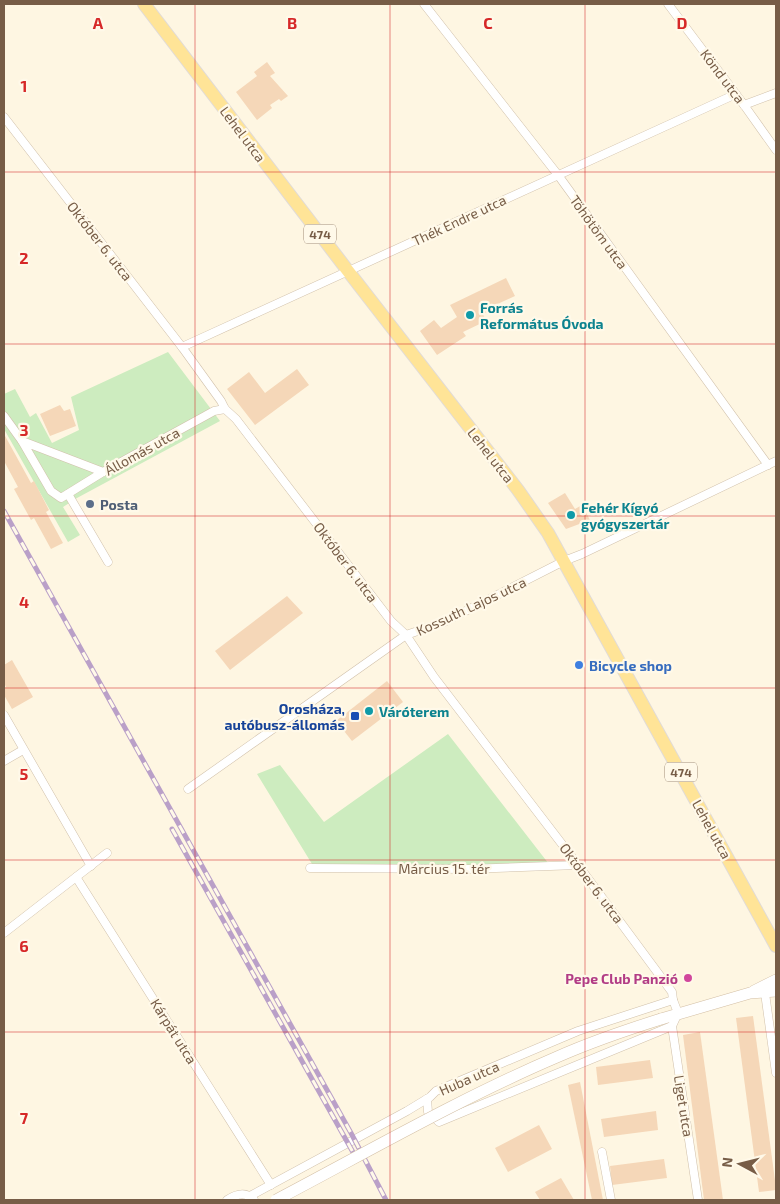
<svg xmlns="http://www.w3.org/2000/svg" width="780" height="1204" font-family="'Exo 2',sans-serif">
<rect width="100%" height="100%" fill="#fef6e2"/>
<g fill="#cdecbf">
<polygon points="168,352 220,421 77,498 63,507 80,535 68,542 4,429 4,394 15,389 30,417 36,413 52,443 79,430 71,397"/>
<polygon points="448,734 552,868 312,864 257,774 280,765 324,822"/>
</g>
<g fill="#f5d7b8">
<polygon points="267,62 275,73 270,76 288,96 281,101 279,99 270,105 272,108 257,120 236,92 257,76 254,72"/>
<polygon points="506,278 515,296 491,307 492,310 483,314 486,321 463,332 466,336 437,355 420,331 434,320 441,328 457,317 450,305"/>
<polygon points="297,369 309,385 255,425 227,389 249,372 265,393"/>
<polygon points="60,405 64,411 70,409 76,426 50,436 40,414"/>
<polygon points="4,434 31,483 34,481 49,510 46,512 63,543 51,549 34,518 31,520 14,489 18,487 4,461"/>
<polygon points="565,493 575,509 582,505 590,520 566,529 548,503"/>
<polygon points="287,596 303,613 230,670 215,651"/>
<polygon points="12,660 33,697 12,709 4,695 4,688 6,687 4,683 4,665"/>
<polygon points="387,681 403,702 352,741 336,721"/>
<polygon points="753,1016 776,1188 776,1190 759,1192 736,1018"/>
<polygon points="700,1032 723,1200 704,1200 683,1035"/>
<polygon points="650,1060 653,1078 598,1085 596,1067"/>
<polygon points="580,1082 603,1200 592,1200 568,1085"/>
<polygon points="656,1111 658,1130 604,1137 601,1119"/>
<polygon points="539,1125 552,1149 508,1172 495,1148"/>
<polygon points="664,1159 667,1178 612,1185 610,1166"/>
<polygon points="561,1178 574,1200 540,1200 535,1192"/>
</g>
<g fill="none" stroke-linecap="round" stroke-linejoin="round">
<g stroke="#d1c1ab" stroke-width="9">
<g id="minor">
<polyline points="424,4 558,175 768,465"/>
<polyline points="668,4 744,105 776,150"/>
<polyline points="744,105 776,93"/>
<polyline points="4,117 182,347 221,401 225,409 236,419 391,621 406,635 434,677 578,865 672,992 673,1000 678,1013 672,1026 698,1200"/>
<polyline points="182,347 736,94"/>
<polyline points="4,416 22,441"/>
<polyline points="103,472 22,441 51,491 61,498 103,472 205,416 214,411 225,409"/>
<polyline points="68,494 108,562"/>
<polyline points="4,715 91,866"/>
<polyline points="4,761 23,750"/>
<polyline points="188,789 406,635 444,622 564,561 582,554 776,461"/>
<polyline points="310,868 468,869 578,865"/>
<polyline points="76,877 271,1185"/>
<polyline points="4,933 107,853"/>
<polyline points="765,993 776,1073"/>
<polyline points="427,1099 428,1112 439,1122 672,1026"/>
<polyline points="602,1152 611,1200"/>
<polyline points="250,1196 407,1111 430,1097 436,1091 578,1031 673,1000"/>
<path d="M227,1200C236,1194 246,1191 254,1200"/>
</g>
</g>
<g stroke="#d3bfa5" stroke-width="12">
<g id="secondary">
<polyline points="754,991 776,980"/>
<polyline points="661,1019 750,993 776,991"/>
</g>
</g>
<g stroke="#e1dbd7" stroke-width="14">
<polyline id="primary" points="144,4 348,271 518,490 548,533 776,946"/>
</g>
<use href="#minor" stroke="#fff" stroke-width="8"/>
<use href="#secondary" stroke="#fff" stroke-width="11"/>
<use href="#primary" stroke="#ffe497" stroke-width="12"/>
<g stroke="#baa0c8" stroke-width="5">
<g id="rail">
<polyline points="4,511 351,1133 386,1200"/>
<polyline points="172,829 354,1154"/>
</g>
</g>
<use href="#rail" stroke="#fff9e9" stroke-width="3" stroke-dasharray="9" stroke-linecap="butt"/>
<g stroke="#d3bfa5" stroke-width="12" stroke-linecap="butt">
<path id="secondary-bridge" d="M276,1200C369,1151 461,1098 557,1057C591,1042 626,1030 661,1019"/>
</g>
<use href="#secondary-bridge" stroke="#fff" stroke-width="11"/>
</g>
<path fill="none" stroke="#d62828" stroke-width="1" stroke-opacity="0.55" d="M195,4V1200M390,4V1200M585,4V1200M4,172H776M4,344H776M4,516H776M4,688H776M4,860H776M4,1032H776"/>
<g fill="#0f9aa8" stroke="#fff9e9" stroke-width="2">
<circle cx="470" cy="315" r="5"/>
<circle cx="571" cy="515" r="5"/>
<circle cx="369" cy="711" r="5"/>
</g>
<circle fill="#5c6f8a" stroke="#fff9e9" stroke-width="2" cx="90" cy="504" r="5"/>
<circle fill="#3f7fe0" stroke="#fff9e9" stroke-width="2" cx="579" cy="665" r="5"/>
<rect fill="#1a4fb4" stroke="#fff9e9" stroke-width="2" x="350" y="711" width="10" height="10" rx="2.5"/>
<circle fill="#d1479c" stroke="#fff9e9" stroke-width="2" cx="688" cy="978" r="5"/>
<g text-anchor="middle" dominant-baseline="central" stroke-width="4.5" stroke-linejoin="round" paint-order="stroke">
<g fill="#fff9e9" stroke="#a08c78" stroke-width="1">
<rect x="304" y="224.5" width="32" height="19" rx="4"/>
<rect x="665" y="762.5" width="32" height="19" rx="4"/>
</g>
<g font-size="12" font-weight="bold" fill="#775d47">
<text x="320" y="234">474</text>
<text x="681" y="772">474</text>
</g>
<g font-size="14" fill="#775d47" stroke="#fff9e9">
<text transform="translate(723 76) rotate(53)">Könd utca</text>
<text transform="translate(243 134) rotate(53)">Lehel utca</text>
<text transform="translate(459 220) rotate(-25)">Thék Endre utca</text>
<text transform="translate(599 232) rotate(54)">Töhötöm utca</text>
<text transform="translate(100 241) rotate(52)">Október 6. utca</text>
<text transform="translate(142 451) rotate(-29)">Állomás utca</text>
<text transform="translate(491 455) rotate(52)">Lehel utca</text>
<text transform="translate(346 562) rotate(53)">Október 6. utca</text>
<text transform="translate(471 606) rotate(-25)">Kossuth Lajos utca</text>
<text transform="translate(712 829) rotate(61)">Lehel utca</text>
<text x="444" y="868">Március 15. tér</text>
<text transform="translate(592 883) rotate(53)">Október 6. utca</text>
<text transform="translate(174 1031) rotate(58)">Kárpát utca</text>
<text transform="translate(469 1078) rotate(-24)">Huba utca</text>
<text transform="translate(684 1106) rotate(81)">Liget utca</text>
</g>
<g font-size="14" font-weight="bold" fill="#0d838f" stroke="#fff9e9" text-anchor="start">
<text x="480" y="307">Forrás<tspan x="480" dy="16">Református Óvoda</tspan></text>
<text x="581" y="507">Fehér Kígyó<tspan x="581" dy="16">gyógyszertár</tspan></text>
<text x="379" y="711">Váróterem</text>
</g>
<g font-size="14" font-weight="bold" fill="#4e5e75" stroke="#fff9e9" text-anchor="start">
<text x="100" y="504">Posta</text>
</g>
<g font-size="14" font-weight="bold" fill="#366cbe" stroke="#fff9e9" text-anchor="start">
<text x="589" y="665">Bicycle shop</text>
</g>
<g font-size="14" font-weight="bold" fill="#164399" stroke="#fff9e9" text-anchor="end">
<text x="345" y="708">Orosháza,<tspan x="345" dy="16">autóbusz-állomás</tspan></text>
</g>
<g font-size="14" font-weight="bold" fill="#b23c85" stroke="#fff9e9" text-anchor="end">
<text x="678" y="978">Pepe Club Panzió</text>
</g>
</g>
<g font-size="16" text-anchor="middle" font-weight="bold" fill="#d62828" stroke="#fff9e9" stroke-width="4.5" stroke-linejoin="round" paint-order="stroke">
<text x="98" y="29">A</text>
<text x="292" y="29">B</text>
<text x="488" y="29">C</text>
<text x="682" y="29">D</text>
<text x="24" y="92">1</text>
<text x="24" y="264">2</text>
<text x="24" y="436">3</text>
<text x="24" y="608">4</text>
<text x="24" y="780">5</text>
<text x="24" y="952">6</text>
<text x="24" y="1124">7</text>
</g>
<rect width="780" height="1204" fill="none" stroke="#775d47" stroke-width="10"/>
<g transform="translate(740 1164) rotate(277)" stroke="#fff9e9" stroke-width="4" paint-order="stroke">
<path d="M0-4L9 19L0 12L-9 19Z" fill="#775d47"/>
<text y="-8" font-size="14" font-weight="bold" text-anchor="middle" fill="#775d47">N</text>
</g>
</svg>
